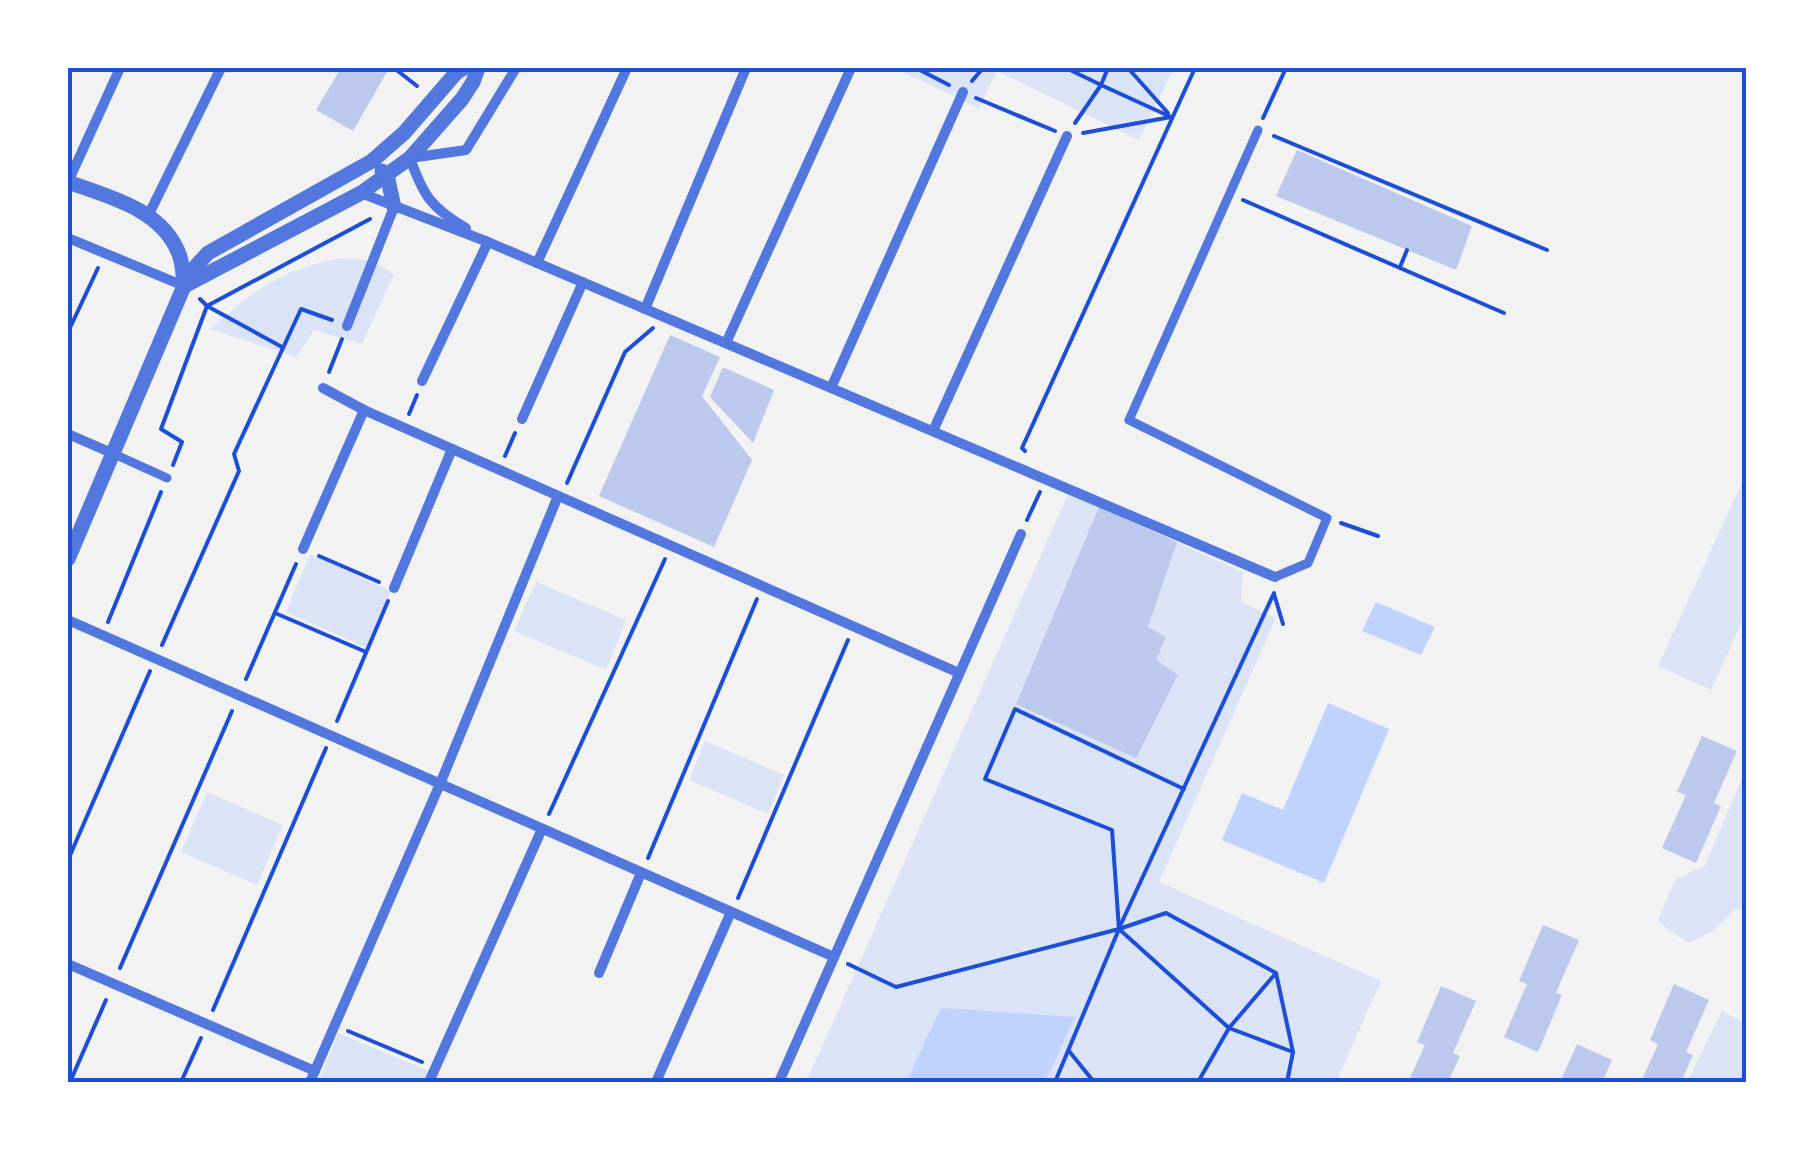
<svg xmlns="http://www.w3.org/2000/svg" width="1814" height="1150" font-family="'PT Sans',sans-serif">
<rect width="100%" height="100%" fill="#f2f2f2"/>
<g fill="#dbe4f7">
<polygon points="894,68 1174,68 1139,140 997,71 979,108"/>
<path d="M339,258L369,260L394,274L362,344L314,330L296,357L210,329C254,289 280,271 339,258Z"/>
<polygon points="1746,474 1746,613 1711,690 1658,666"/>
<polygon points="1068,494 1243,572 1241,602 1276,618 1159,882 1381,981 1336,1082 819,1082 808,1078"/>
<polygon points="310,554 391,591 367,648 286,612"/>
<polygon points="536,582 626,620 606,670 514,631"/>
<polygon points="705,741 784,775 768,814 689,780"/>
<polygon points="1746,769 1746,912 1737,908 1713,931 1689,943 1670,931 1658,920 1675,880 1705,865"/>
<polygon points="207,792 283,825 257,885 181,852"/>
<polygon points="1722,1011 1746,1023 1746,1082 1687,1082"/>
<polygon points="338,1033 429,1071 424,1082 318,1082"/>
</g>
<g fill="#bfd3fe">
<polygon points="1376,602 1435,627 1421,655 1362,631"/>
<polygon points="1328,703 1389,729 1324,883 1222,840 1242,793 1283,810"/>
<polygon points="941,1008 1075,1017 1045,1082 906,1082"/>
</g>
<g fill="#bdc9ec">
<polygon points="341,68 389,68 353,131 316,110"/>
<polygon points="1297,150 1472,226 1456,270 1276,196"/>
<polygon points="670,335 720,357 702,396 752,460 714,547 599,496"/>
<polygon points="723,367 774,390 753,443 710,397"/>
<polygon points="1099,507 1177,542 1148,627 1166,637 1156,660 1178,675 1136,758 1016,704"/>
<polygon points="1702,736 1737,751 1714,803 1721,806 1696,863 1662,848 1686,795 1677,792"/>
<polygon points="1543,925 1579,940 1556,993 1562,995 1538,1052 1504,1037 1527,984 1519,981"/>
<polygon points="1674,984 1709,1000 1686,1052 1693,1055 1681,1082 1641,1082 1658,1044 1650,1040"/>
<polygon points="1441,986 1476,1001 1453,1053 1460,1056 1448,1082 1408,1082 1425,1045 1417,1042"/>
<polygon points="1577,1044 1612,1060 1602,1082 1560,1082"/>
</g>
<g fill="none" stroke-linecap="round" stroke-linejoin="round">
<g stroke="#1d4ed8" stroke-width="4">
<polyline points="394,68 417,86"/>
<polyline points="916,68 949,85"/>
<polyline points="1066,68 1101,85 1075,123"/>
<polyline points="1128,68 1168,113"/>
<polyline points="972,81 983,68"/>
<polyline points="976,98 1055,131"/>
<polyline points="1263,118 1286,68"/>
<polyline points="1083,133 1171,117 1101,85 1108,68"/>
<polyline points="1274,136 1547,250"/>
<polyline points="1243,200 1504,313"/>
<polyline points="1400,267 1407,250"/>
<polyline points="200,299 207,306 282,347"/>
<polyline points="68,332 98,268"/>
<polyline points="329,372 342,339"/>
<polyline points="409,414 417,395"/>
<polyline points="1025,451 1022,448 1195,68"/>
<polyline points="505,456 515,433"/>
<polyline points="173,465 182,442 161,429 207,306 370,219"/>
<polyline points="567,483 625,352 653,328"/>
<polyline points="1027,520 1040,492"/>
<polyline points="1341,523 1378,536"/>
<polyline points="319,556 379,582"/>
<polyline points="1274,594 1283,624"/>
<polyline points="275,613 366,652"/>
<polyline points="108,622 161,492"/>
<polyline points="162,645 239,471 234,454 301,309 332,320"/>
<polyline points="246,679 296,564"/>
<polyline points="337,721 388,601"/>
<polyline points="549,814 665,559"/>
<polyline points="648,858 757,599"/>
<polyline points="68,860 150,671"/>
<polyline points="738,898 848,640"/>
<polyline points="1121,924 1274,593"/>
<polyline points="1119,929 1112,830 985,779 1015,709 1184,789"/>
<polyline points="848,964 896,987 1119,929 1055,1082"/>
<polyline points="120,968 232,711"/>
<polyline points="1276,973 1166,913 1119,929 1229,1028 1276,973 1293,1052"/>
<polyline points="213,1010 326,748"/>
<polyline points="348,1031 422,1062"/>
<polyline points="1069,1051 1094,1082"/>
<polyline points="70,1082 106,1000"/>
<polyline points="181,1082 201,1038"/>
<polyline points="1198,1082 1229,1028 1293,1052 1287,1082"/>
</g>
<g stroke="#5277de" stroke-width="9">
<polyline points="1258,130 1129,420 1327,518 1308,563 1275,577"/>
<polyline points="114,454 167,478"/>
</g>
<g stroke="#5277de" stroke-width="10">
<polyline points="68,182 120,68"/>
<polyline points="361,193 488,242 1275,577"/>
<polyline points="149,214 221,68"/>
<path d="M466,228C431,208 423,195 410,158L466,150L516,68"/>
<polyline points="68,238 184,286"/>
<polyline points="537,263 627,68"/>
<polyline points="645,309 746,68"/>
<polyline points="347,326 394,207"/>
<polyline points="726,343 851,68"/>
<polyline points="422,381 488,242"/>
<polyline points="323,388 364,410 959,673"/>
<polyline points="831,388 963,92"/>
<polyline points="522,419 583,282"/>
<polyline points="933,431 1067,136"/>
<polyline points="68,434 114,454"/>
<polyline points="303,549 364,410"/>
<polyline points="394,588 452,449"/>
<polyline points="68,620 834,957"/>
<polyline points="68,964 315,1071"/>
<polyline points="599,973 641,873"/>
<polyline points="310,1082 440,784 558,496"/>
<polyline points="429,1082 542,829"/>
<polyline points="656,1082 731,912"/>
<polyline points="779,1082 1021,534"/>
</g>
<g stroke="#5277de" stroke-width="15">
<polyline points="464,68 456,73 404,133 372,161 208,253 196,266 184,286 361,193 410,158 462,99 473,82 478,68"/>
<polyline points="382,171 387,175 394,207"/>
<path d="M68,182C109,197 162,209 179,254C183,264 183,275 184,286L68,559"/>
</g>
</g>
<rect width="1814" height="1150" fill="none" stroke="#ffffff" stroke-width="140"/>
<rect x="70" y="70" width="1674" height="1010" fill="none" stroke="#1d4ed8" stroke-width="4"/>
</svg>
